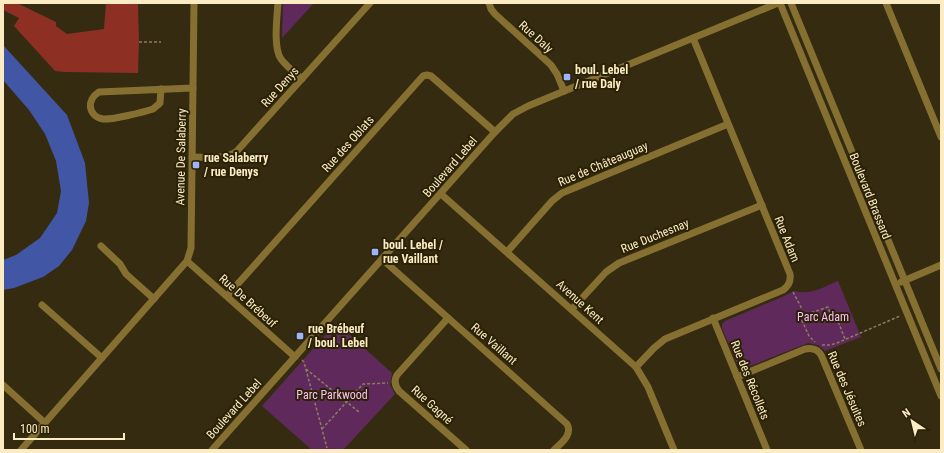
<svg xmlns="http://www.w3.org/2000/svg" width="944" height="453" font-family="'Roboto Condensed',sans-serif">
<rect width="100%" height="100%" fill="#342b10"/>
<g fill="#5f2a5b">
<polygon points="283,3 314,3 282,38"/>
<path d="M838,281L861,337L825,351L818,345L808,343L745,368L741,367L737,364L722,328V324L725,321L782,297L794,291C812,295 821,288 838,281Z"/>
<path d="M336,323L392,373L390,385L395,394L343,450C331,447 323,450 312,450L262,406Z"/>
</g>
<polygon fill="#4256a6" points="3,45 67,115 85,163 89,203 86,221 72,250 59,266 43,277 14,288 3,290 3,260 16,255 40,238 57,213 61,191 56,161 45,134 29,110 3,80"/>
<polygon fill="#8e2f23" points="3,3 17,3 56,22 56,26 67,34 104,29 106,3 138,3 139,42 138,73 65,72 55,71 14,26 19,18 3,10"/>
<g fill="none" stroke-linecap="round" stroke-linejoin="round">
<g stroke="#8a7e5e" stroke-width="1.5" stroke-dasharray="3 2" stroke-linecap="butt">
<polyline points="139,42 161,42"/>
<polyline points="793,292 801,307 802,321 804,325 809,336 815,342"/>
<polyline points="802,316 828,307 830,313 834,311 845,339"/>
<polyline points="822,345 830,345 837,343 900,316"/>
<polyline points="302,360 304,362 327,448"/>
<polyline points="306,369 359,412"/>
<polyline points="322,429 363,384 388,383"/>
</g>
<g stroke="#867031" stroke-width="7">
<path d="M278,3C277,17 273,48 281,59C287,67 295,73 302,79"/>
<polyline points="489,3 491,9 495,14 551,65 557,74 564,91"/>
<polyline points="780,3 941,396"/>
<polyline points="791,3 941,369"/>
<polyline points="886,3 941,137"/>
<path d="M161,89L160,103C158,105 155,107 153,109C144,112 112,120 103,119C88,116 86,100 99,92L193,88"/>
<path d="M192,157C207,157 225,160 237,151L370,3"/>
<polyline points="441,194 636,367 648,387 674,450"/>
<polyline points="101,246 120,264 126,274 154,299"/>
<polyline points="507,252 552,201 562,193 728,124"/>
<path d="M382,259L567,424C573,435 561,443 554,450"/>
<polyline points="187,261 295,357"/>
<polyline points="901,282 941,265"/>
<polyline points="227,296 423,76 427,75 431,76 495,132"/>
<polyline points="42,305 102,358"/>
<polyline points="572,309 606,272 619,263 762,205"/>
<path d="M448,318L397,375C394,380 395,386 399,391L466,450"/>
<polyline points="713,318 767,450"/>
<path d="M636,367L654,348L665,339L783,290C789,286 791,281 790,274L693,38"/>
<path d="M737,377L805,349C813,347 819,350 822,357L861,450"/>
<polyline points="3,385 45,423"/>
<polyline points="21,450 187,261 191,248 194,3"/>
<polyline points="212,450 495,132 513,114 528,106 778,3"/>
</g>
</g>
<g fill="#9db4fd" stroke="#2a2106" stroke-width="1.5">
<rect x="563" y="73" width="8" height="8" rx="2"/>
<rect x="192" y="161" width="8" height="8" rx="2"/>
<rect x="371" y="248" width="8" height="8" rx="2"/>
<rect x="296" y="332" width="8" height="8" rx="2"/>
</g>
<g text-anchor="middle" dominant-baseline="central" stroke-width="4" stroke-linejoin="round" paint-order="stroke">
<g font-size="12" fill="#fbecc4" stroke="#2a2106">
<text transform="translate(536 37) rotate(42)">Rue Daly</text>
<text transform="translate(280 87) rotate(-48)">Rue Denys</text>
<text transform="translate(348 144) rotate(-48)">Rue des Oblats</text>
<text transform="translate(181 157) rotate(-89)">Avenue De Salaberry</text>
<text transform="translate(603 164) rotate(-23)">Rue de Châteauguay</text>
<text transform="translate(450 167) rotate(-49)">Boulevard Lebel</text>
<text transform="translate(870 196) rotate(68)">Boulevard Brassard</text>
<text transform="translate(655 236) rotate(-22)">Rue Duchesnay</text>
<text transform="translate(787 239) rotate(68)">Rue Adam</text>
<text transform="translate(248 301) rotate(42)">Rue De Brébeuf</text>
<text transform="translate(580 302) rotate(42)">Avenue Kent</text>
<text transform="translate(494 344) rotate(41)">Rue Vaillant</text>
<text transform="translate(750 380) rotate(68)">Rue des Récollets</text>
<text transform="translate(847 389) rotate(67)">Rue des Jésuites</text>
<text transform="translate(432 405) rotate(42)">Rue Gagné</text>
<text transform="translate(234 409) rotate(-48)">Boulevard Lebel</text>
</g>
<g font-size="12" font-weight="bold" fill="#fbecc4" stroke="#2a2106" text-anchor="start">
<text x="575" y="70">boul. Lebel<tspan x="575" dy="14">/ rue Daly</tspan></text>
<text x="204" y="158">rue Salaberry<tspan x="204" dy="14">/ rue Denys</tspan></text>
<text x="383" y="245">boul. Lebel /<tspan x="383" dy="14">rue Vaillant</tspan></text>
<text x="308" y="329">rue Brébeuf<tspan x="308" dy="14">/ boul. Lebel</tspan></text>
</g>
<g font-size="12" fill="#fbc0f5" stroke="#2a2106">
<text x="823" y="317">Parc Adam</text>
<text x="332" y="395">Parc Parkwood</text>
</g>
</g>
<rect width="944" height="453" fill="none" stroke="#fbecc4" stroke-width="8"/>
<g transform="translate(912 421) rotate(325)" stroke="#2a2106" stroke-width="3" paint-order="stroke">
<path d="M0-3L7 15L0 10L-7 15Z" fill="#fbecc4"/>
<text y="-6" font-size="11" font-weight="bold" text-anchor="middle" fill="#fbecc4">N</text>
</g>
<path d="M14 433v6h110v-6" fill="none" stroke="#fbecc4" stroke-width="2"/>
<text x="20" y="433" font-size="12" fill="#fbecc4" stroke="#2a2106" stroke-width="3" paint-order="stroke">100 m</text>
</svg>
